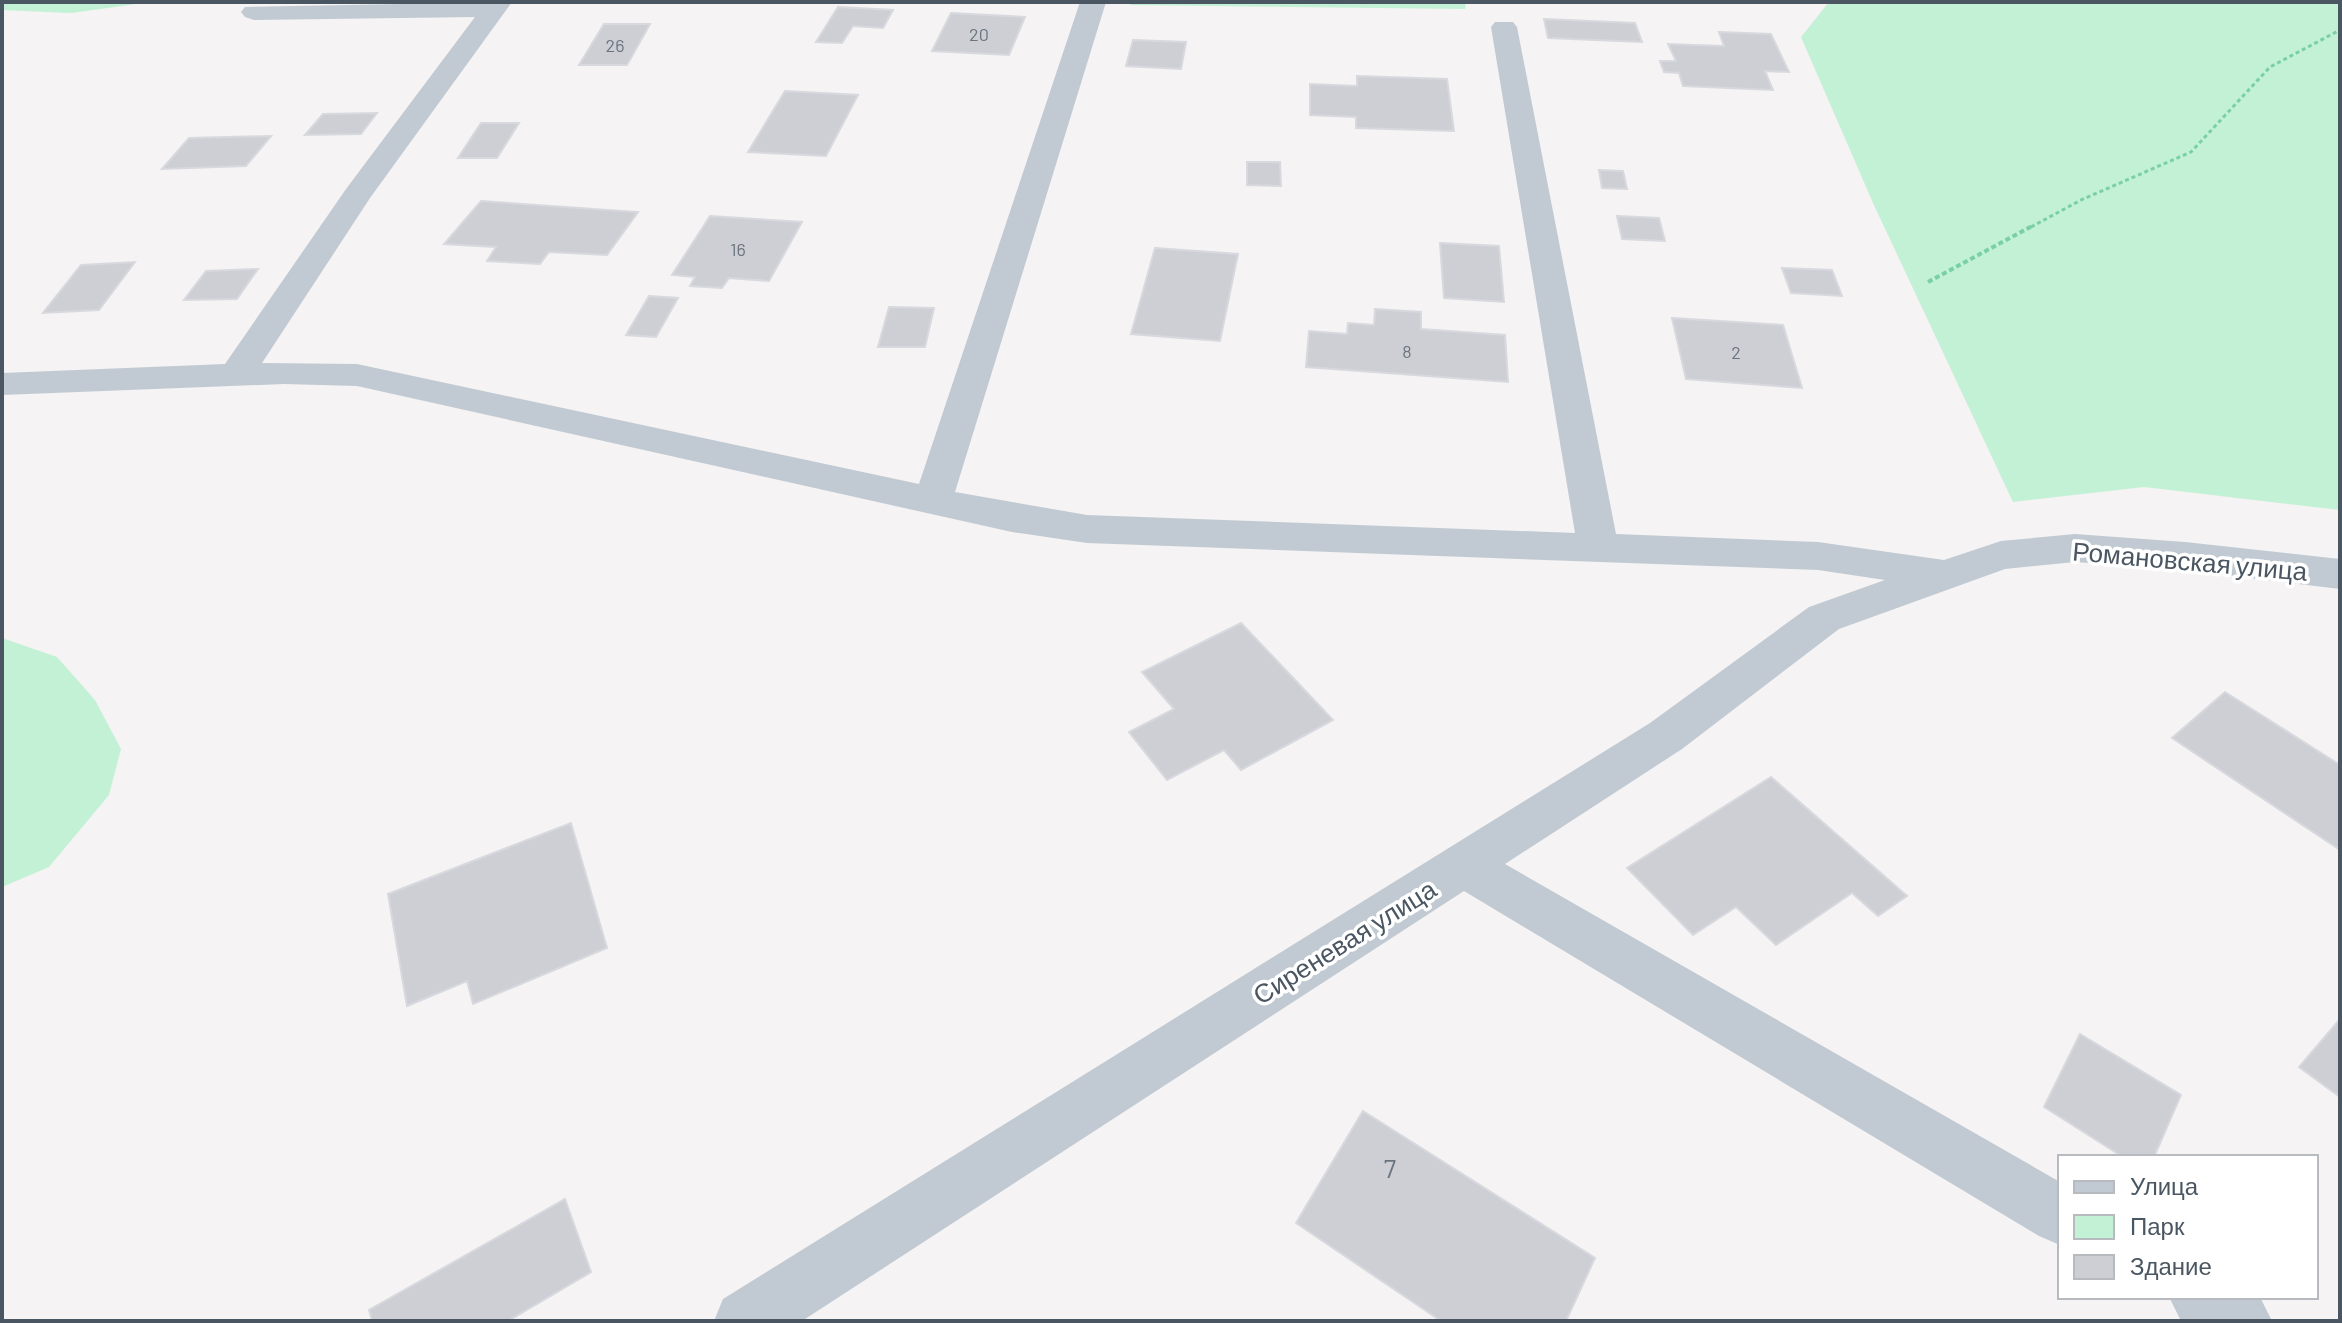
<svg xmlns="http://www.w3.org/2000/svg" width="2342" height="1323" font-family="Barlow,sans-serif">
<rect width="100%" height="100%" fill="#f5f3f3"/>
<g fill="#c3f1d5">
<polygon points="2,2 151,2 71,13 2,10"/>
<polygon points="1130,2 1466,2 1465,9 1130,5"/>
<polygon points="1829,2 2340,2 2340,510 2144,487 2013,502 1873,203 1801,37"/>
<polygon points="2,638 57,657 95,700 121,749 109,795 49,867 2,887"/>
</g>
<g fill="#cdcfd5" stroke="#d7d9de" stroke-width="2">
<polygon points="838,7 893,10 883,28 853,26 842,43 816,42"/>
<polygon points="951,13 1025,17 1009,55 932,51"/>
<polygon points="1544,19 1635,23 1642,42 1548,38"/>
<polygon points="604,24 650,24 627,65 579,65"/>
<polygon points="1719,32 1771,34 1789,72 1765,71 1773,90 1683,86 1679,73 1664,72 1660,61 1676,61 1668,44 1724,46"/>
<polygon points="1133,40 1186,42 1181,69 1126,66"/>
<polygon points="1357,76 1447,79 1454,131 1356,128 1356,117 1310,115 1310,84 1357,86"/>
<polygon points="785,91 858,95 826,156 748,152"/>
<polygon points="377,113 361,134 305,135 323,114"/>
<polygon points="481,123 519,123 497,158 458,158"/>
<polygon points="271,136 246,166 162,169 189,138"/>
<polygon points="1247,162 1280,162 1281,186 1247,185"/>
<polygon points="1599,170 1623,171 1627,189 1602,188"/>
<polygon points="481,201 638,212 607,255 549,252 540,264 487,261 496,247 444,244"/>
<polygon points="710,216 802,222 769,281 729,278 722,288 690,286 695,277 672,275"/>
<polygon points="1617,216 1659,218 1665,241 1622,239"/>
<polygon points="1440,243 1499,246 1504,302 1444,298"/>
<polygon points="1155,248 1238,254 1220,341 1131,334"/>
<polygon points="135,262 99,310 43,313 81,265"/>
<polygon points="1782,268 1832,270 1842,296 1791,293"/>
<polygon points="258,269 237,299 184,300 206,271"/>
<polygon points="649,296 678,298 656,337 626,335"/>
<polygon points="889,307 934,308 925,347 878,347"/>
<polygon points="1375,309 1421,312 1421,329 1505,335 1508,382 1306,367 1309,331 1347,334 1348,323 1374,325"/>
<polygon points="1672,318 1783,325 1802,388 1686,379"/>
<polygon points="1241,623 1333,720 1241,770 1224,750 1167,780 1129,732 1174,709 1142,672"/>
<polygon points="2225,692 2340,765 2340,850 2172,738"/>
<polygon points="1771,777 1907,896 1878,916 1852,893 1776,945 1736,907 1693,935 1627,868"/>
<polygon points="571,823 607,948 473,1004 467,981 407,1006 388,894"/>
<polygon points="2340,1019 2340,1097 2299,1067"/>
<polygon points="2080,1034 2181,1095 2154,1157 2123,1157 2044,1107"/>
<polygon points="1363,1111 1595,1258 1566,1321 1441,1321 1296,1223"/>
<polygon points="565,1199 591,1272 508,1321 372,1321 369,1310"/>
</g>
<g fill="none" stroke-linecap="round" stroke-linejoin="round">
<polyline stroke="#7ad0a6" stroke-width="3" stroke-dasharray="4 3" stroke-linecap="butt" points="2031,227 2081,200 2191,152 2270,67 2340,30"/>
<polyline stroke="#7ad0a6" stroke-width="4" stroke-dasharray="5 3" stroke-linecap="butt" points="1928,282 2034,225"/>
<g fill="#c1cad2" fill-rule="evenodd">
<polygon points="512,2 370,198 262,363 357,364 919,484 1080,2 1106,2 955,492 1087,515 1575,533 1491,27 1495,22 1513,22 1517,27 1616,534 1818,542 1944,560 2001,541 2075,534 2185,542 2340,559 2340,589 2185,570 2075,562 2005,569 1839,629 1682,749 1505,864 2060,1182 2060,1245 2039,1236 1464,891 802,1321 714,1321 723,1299 1650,723 1809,607 1885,580 1818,570 1087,543 1012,532 357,386 284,384 2,395 2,373 225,364 346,189 475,17 254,20 245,17 241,12 245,7"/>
<polygon points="2169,1297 2260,1297 2272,1321 2181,1321"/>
</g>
</g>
<g text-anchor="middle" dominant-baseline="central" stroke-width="7" stroke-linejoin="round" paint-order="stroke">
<g font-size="18" fill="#6b747e">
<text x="979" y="34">20</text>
<text x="615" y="45">26</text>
<text x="738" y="249">16</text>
<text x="1407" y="351">8</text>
<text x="1736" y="352">2</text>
</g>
<g font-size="26" fill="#4a5661" stroke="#fff">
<text transform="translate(2190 560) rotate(5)">Романовская улица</text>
<text transform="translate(1344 941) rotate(-32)">Сиреневая улица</text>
</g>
<g font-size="26" fill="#6b747e">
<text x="1390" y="1167">7</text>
</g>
</g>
<rect width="2342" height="1323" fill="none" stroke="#4a5661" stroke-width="8"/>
<rect x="2058" y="1155" width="260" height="144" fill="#ffffff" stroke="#b7bbc0" stroke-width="2"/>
<rect x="2074" y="1181" width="40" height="12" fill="#c1cad2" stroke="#b7bbc0" stroke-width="2"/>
<text x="2130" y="1195" font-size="24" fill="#4a5661">Улица</text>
<rect x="2074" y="1215" width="40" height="24" fill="#c3f1d5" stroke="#b7bbc0" stroke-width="2"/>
<text x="2130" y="1235" font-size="24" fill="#4a5661">Парк</text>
<rect x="2074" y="1255" width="40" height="24" fill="#cdcfd5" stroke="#b7bbc0" stroke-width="2"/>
<text x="2130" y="1275" font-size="24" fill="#4a5661">Здание</text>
</svg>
